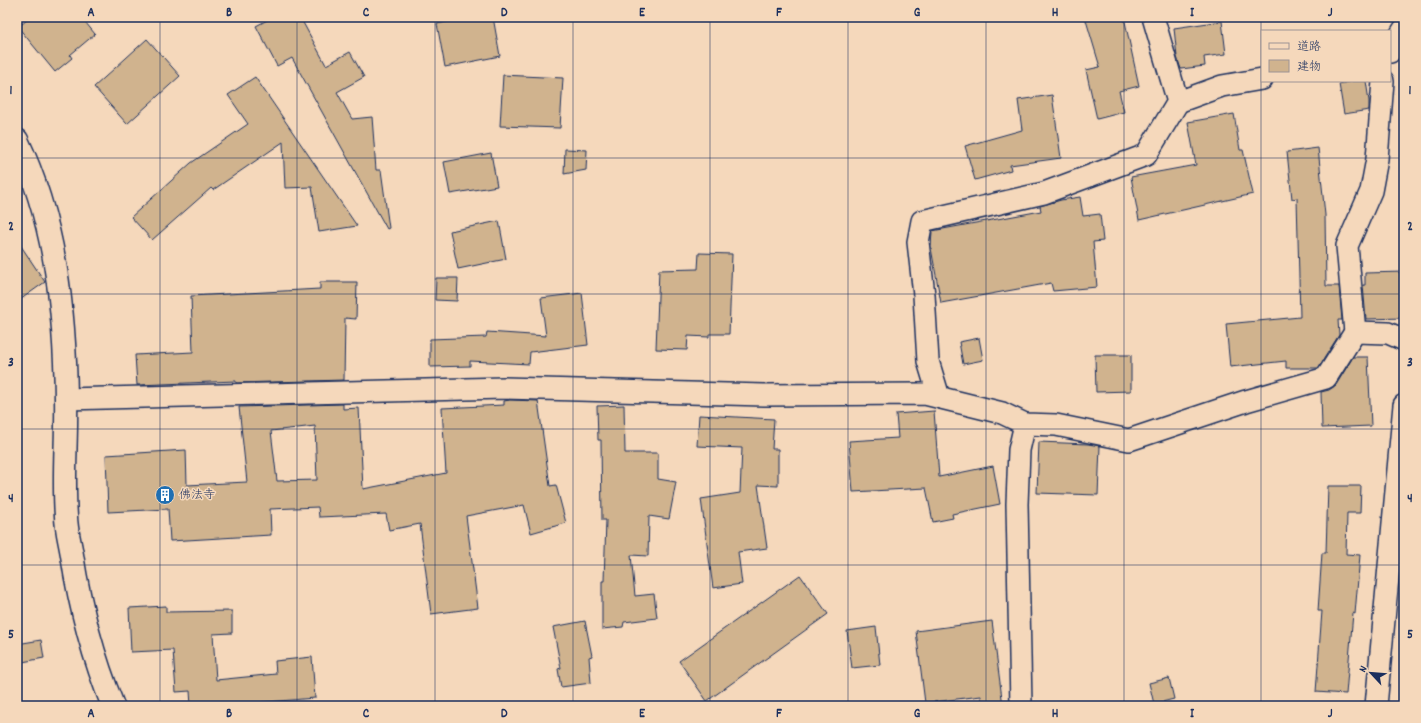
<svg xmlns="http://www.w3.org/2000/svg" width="1421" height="723" font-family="Dekko,'Klee One',sans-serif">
<rect width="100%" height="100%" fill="#f5d8bb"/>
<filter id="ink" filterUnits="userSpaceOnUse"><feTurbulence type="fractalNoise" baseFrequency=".025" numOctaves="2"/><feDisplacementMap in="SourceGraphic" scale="8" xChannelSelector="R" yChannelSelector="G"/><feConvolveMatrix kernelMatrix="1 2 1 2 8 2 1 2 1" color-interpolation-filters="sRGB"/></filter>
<g filter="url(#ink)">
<g fill="#d0b38e" stroke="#1b2f5e" fill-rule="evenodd">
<polygon points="31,17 81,17 95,34 70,55 72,58 55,72 18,27"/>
<polygon points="273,17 300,17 326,65 350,52 364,77 337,92 352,119 372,117 376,170 381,170 389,228 387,229 292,58 277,66 256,26"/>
<polygon points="470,17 493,17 500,56 445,67 437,24"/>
<polygon points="1085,17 1124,17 1139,86 1119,91 1124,112 1097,119 1086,70 1100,67"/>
<polygon points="1222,21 1226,54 1204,57 1205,66 1181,69 1177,57 1174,28"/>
<polygon points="147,39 180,76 127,124 94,87"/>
<polygon points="503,75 563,78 560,128 500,126"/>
<polygon points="255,77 357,226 319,232 312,187 285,188 283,142 213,190 211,188 152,240 131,217 191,163 248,124 228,95"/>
<polygon points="1353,81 1366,81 1369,101 1369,110 1344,114 1339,84"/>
<polygon points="1052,95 1061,158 1010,165 1011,170 975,180 965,146 1022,130 1018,100"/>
<polygon points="1234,114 1240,150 1243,150 1253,194 1139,220 1131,177 1196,165 1188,122"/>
<polygon points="1318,148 1325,215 1326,286 1339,286 1342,320 1338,320 1339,335 1318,368 1286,368 1286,361 1230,367 1226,324 1300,317 1297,198 1292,199 1287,152"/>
<polygon points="565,149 587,150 586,170 564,174"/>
<polygon points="491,153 497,186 450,194 444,162"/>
<polygon points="1080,197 1083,216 1100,214 1103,241 1093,242 1097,287 1053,291 1051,283 941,303 931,248 932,231 1041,211 1040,206 1061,200"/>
<polygon points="499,221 506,259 458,269 450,231"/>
<polygon points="17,240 45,282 17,302"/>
<polygon points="699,253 732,254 729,334 709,334 709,337 688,336 687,350 656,349 659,270 698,269"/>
<polygon points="1404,272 1404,318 1366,319 1363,285 1365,285 1365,273"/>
<polygon points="436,278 458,278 457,301 435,300"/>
<polygon points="320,282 357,282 356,319 345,318 344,380 236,383 236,381 137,385 135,355 193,352 191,296 320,289"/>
<polygon points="582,293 588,345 530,352 529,364 470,361 470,366 430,367 430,339 486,337 487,332 546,336 541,298"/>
<polygon points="979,338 983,360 963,364 959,342"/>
<polygon points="1095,355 1131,355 1131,391 1096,392"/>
<polygon points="1353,357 1368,357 1371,426 1322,428 1321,392 1329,390 1336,385"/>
<path d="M510,400L538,401L550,486L556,485L566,523L531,533L524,505L466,516L478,608L431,614L420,524L389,530L386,514L319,517L318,507L270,509L271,535L170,541L168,509L108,512L106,455L186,450L187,485L247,482L239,407L343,404V409L359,408L363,489L446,473L442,408L504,405V401ZM315,426L317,480L277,481L271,431Z"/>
<polygon points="624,405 625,453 658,453 658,479 676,482 669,519 649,516 648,556 631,555 635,596 654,594 657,618 624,622 623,627 602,629 602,581 604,581 606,520 602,520 601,440 598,440 597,406"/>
<polygon points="934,411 939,477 993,466 1000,504 952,514 953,518 933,522 926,488 853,492 849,441 898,438 896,414"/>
<polygon points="699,415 774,419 772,449 778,449 778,486 758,485 767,548 738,552 742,584 713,588 701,499 740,493 742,448 697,446"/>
<polygon points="1039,442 1088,444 1100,446 1098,495 1037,493"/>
<polygon points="1328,486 1361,486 1360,513 1347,513 1346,554 1360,555 1355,614 1353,613 1346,694 1316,692 1322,611 1318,611 1322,553 1326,553"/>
<polygon points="800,575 828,614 707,701 679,661"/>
<polygon points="166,606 166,612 232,611 232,633 213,634 216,680 276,674 275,661 312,657 315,698 255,703 191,706 190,691 176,692 173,650 131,652 129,608"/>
<polygon points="585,621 592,656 589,657 591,683 561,687 558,669 561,668 553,627"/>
<polygon points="992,621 1003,706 982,706 981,696 925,703 916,631"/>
<polygon points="876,627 880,665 852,668 847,631"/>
<polygon points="41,640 44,658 17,663 17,644"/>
<polygon points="1169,678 1174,699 1154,704 1149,683"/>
</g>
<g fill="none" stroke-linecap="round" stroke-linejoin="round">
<g stroke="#1b2f5e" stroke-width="24">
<g id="street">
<polyline points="1390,52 1404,29"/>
<polyline points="1178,102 1222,86 1262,79"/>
<polyline points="1355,332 1347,246 1371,191 1377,159 1383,81"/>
<polyline points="939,397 928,361 924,295 918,242 922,221 1044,193 1146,155 1178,102 1153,17"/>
<polyline points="66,399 504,388 764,395 925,394 1002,413 1025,424 1056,425 1129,440 1246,401 1326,378 1355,332 1388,333 1404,340"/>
<polyline points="1021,706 1017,504 1019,450 1025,424"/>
<polyline points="1376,706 1404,405"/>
</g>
</g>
<g stroke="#1b2f5e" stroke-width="25">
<path id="secondary" d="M17,140C55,220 65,310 66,399C67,438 63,477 66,516C66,529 70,542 72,555C80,607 93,657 113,706"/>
</g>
<use href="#street" stroke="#f5d8bb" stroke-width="21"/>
<use href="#secondary" stroke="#f5d8bb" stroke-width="22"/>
</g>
</g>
<path fill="none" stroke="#1b2f5e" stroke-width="1" stroke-opacity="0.55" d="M160,17V706M297,17V706M435,17V706M573,17V706M710,17V706M848,17V706M986,17V706M1124,17V706M1261,17V706M17,158H1404M17,294H1404M17,429H1404M17,565H1404"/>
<defs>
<g id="building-disc" transform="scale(1)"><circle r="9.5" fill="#1f6fb2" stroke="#f5d8bb"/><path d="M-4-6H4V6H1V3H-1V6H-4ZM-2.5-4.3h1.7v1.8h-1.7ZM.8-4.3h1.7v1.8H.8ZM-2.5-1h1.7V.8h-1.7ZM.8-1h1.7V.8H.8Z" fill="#fff"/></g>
</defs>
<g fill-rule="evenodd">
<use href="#building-disc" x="165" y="495"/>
</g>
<g text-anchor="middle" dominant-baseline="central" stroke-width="3" stroke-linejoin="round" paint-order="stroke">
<g font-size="12" fill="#1b2f5e" stroke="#f5d8bb" text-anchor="start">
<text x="179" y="495">佛法寺</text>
</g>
</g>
<rect width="1421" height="723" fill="none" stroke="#f5d8bb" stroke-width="44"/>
<rect x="1261" y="30" width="130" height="52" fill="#f5d8bb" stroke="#9e9496"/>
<rect x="1269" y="43" width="20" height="6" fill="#f5d8bb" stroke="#9e9496"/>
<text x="1297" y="50" font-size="12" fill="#1b2f5e">道路</text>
<rect x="1269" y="60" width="20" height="12" fill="#d0b38e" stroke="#9e9496"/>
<text x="1297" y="70" font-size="12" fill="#1b2f5e">建物</text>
<g transform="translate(1371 673) rotate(296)" stroke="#f5d8bb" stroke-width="3" paint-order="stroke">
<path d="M0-3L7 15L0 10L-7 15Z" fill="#1b2f5e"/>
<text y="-6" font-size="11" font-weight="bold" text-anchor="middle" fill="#1b2f5e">N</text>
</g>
<rect x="22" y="22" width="1377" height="679" fill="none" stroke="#1b2f5e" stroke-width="1.5"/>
<g font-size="13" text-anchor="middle" font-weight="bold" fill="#1b2f5e">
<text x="91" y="16">A</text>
<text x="229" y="16">B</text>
<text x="366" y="16">C</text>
<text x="504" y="16">D</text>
<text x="642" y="16">E</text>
<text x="779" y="16">F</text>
<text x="917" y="16">G</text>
<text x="1055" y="16">H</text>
<text x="1192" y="16">I</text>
<text x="1330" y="16">J</text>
<text x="11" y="94">1</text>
<text x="1410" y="94">1</text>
<text x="11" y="230">2</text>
<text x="1410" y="230">2</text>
<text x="11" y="366">3</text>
<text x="1410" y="366">3</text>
<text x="11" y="502">4</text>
<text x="1410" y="502">4</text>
<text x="11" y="638">5</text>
<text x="1410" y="638">5</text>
<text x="91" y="717">A</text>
<text x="229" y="717">B</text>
<text x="366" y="717">C</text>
<text x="504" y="717">D</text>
<text x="642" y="717">E</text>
<text x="779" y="717">F</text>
<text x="917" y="717">G</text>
<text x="1055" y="717">H</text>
<text x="1192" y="717">I</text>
<text x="1330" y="717">J</text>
</g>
</svg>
